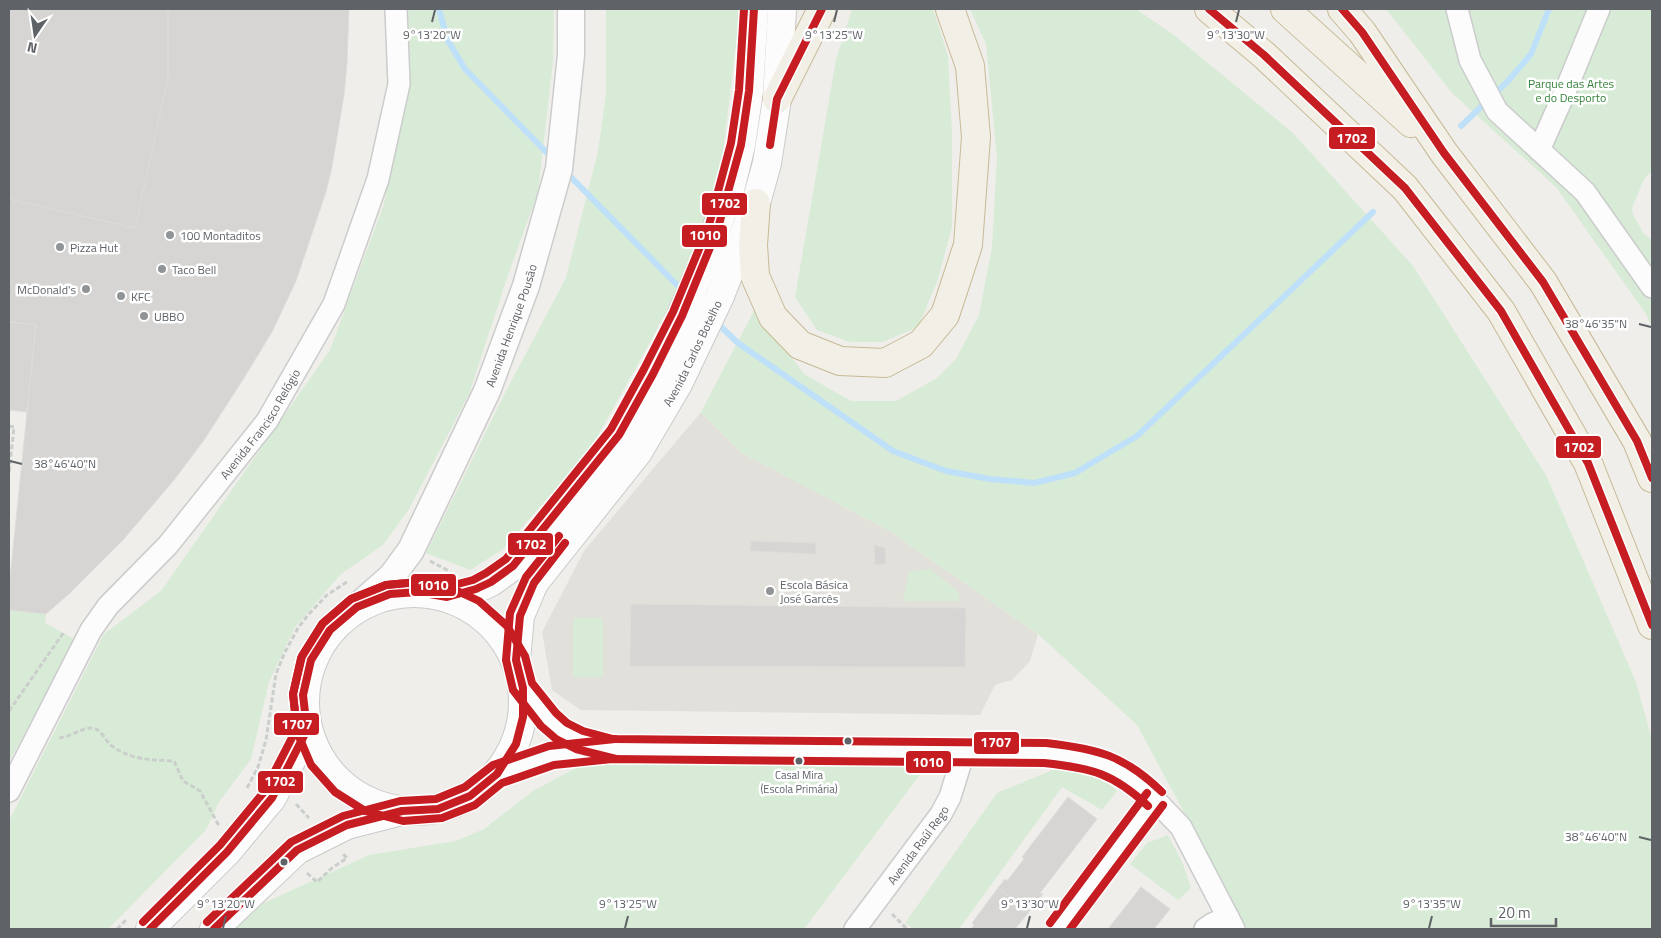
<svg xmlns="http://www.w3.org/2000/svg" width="1661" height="938" font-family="'Titillium Web',sans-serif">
<rect width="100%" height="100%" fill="#efeeea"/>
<polygon fill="#e2e0da" points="701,412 742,453 888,530 1038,634 1030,661 1012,680 995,685 980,715 581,710 552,690 542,632 584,551"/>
<g fill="#d8ebd6">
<polygon points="408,9 554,9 553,62 538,192 508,275 469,394 409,509 383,545 341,574 295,627 269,682 251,759 219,802 206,830 108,929 9,929 9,821 104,634 161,591 330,350 384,204 410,67"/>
<polygon points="606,9 740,9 722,162 697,251 654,335 590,450 503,549 470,570 426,553 506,391 566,278 598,151 606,94"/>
<polygon points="852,9 933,9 948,56 952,135 952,227 937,282 918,327 883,342 850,342 817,330 795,297 836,60"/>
<polygon points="970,9 1136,9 1175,36 1293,133 1413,266 1546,475 1636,682 1652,740 1652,929 1247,929 1137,725 1038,634 888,530 742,453 701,412 755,309 804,374 851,401 896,401 937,378 956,359 979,315 992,247 997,157 986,44"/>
<polygon points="1386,9 1652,9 1652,171 1644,179 1632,208 1633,215 1644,234 1652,240 1652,327 1646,314 1556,187 1452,93"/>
<polygon points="930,569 958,591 960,601 903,601 909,572"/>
<polygon points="9,610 46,614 45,623 76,640 9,762"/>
<rect x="573" y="618" width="30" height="59"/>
<polygon points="931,760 804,929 234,929 255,907 369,855 456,841 484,829 533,791 587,762"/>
<polygon points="1055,769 1099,775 1117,791 1102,810 1062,787 959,929 914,929 905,923 997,793"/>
<polygon points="1168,835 1183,864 1191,888 1178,900 1130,864 1147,843"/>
</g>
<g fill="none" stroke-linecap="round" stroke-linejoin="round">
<g stroke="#bfe0f9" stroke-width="6">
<polyline points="439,9 447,39 465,69 552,158"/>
<polyline points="1461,126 1509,80 1531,54 1549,9"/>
<polyline points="565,171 684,292"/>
<polyline points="715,321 738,343 893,451 946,471 990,479 1034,483 1075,473 1137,436 1373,212"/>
</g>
</g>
<g fill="#d6d5d3" stroke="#deddd9" fill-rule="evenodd">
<path d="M9,9H225L180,428L9,410ZM113,330L147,337L132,405L64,390L71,356L106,363Z"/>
<polygon points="168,9 349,9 347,63 344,95 332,167 326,192 296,281 272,332 244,378 204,440 174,480 123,540 70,593 46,614 9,610 9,588 36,325 9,322 9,199 135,228 168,78"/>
<polygon points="751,541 816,543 816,554 750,551"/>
<polygon points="874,545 885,548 886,564 875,565"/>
<polygon points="631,604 966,608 965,667 630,666"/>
<polygon points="1068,797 1097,819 1040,893 1043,894 1029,912 998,888 1005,879 1007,881 1024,859 1022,857"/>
<polygon points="1141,887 1170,909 1154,929 1108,929"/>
<polygon points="998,888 1029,912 1015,929 971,929 974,925 972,923"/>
</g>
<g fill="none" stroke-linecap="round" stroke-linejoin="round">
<g stroke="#cbcccc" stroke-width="24">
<g id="minor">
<polyline points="1457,9 1470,60 1497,111 1585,192 1652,287"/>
<polyline points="1539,150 1565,92 1599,9"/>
<path d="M523,688C550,722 556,734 600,746"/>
<polyline points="497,774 552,755 612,749 1045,753 1099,761 1121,771 1137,781 1181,827 1234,929"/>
<path id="s1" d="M9,791L91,630L108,606L168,545L267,421L334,304L378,179L399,84L396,9"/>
<path id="s2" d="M855,929L941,814L950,797L964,752"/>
<polyline points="1058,929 1155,799"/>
<polyline points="1205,929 1212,924 1228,917"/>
</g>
</g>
<g stroke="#cbcccc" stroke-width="29">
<g id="tertiary">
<path id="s3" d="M357,607L392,576L411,550L487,391L526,286L559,169L571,55V9"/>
</g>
</g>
<g stroke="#cacacb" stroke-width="30">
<g id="secondary">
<circle cx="414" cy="702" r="109"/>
<polyline points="447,597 476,589 491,582 513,566 568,500 619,435 667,348 705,260 730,190 741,145 749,91 754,9"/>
<path id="s4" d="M516,660L520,616L534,583L638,452L678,384L720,296L756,203L767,163L777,99L782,9"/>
<polyline points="150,929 227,852 272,798 307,730"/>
<polyline points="214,929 297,850 347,825 398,812"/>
</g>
</g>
<g stroke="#c8b996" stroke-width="30">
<g id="trunk">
<polyline points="1209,9 1264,55 1405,188 1501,311 1588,463 1652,625"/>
<polyline points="1285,9 1411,123"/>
<polyline points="1342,9 1362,32 1444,153 1543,282 1637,441 1652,478"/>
<polyline points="777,99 822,9"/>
<polyline points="756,203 753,245 755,276 773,317 800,345 840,361 885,363 921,344 945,315 968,245 976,137 970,66 950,9"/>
</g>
</g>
<g stroke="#cacfcc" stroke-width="3" stroke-dasharray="5 2.5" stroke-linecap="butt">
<polyline points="9,426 14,427 9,474"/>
<polyline points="430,561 449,571"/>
<polyline points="9,711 64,632"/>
<path d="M59,738C70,737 81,728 92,728C102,729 105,741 112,746C131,760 151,760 174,761L183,781L200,791L219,826"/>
<polyline points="259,768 258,767 266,740 276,674 284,654 298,628 308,615 327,595 347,582"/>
<polyline points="247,788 258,767"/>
<polyline points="296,804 309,818"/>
<polyline points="307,873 317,882 332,868 347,858 342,853"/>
<polyline points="892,914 907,929"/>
<polyline points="117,929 126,920"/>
</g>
<use href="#minor" stroke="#fdfcfc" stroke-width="21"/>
<use href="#tertiary" stroke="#fdfcfc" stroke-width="26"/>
<use href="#secondary" stroke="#fdfcfc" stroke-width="28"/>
<use href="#trunk" stroke="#f2f0e6" stroke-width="28"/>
<g stroke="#fff" stroke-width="11">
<g id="bus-1">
<polyline points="1209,9 1264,55 1405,188 1501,311 1588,463 1652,625"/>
<polyline points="1342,9 1362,32 1444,153 1543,282 1637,441 1652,478"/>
<polyline points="770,145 777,99 822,9"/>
<polyline points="150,929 227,852 272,798 307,730 303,695 311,660 330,630 357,607 390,594 418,592 447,597 476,589 491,582 513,566 619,435 653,374 682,316 718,228 741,145 749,91 754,9"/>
<polyline points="214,929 297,850 347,825 402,811 438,809 470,796 497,774 516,744 523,717 523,688 516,660 520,616 534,583 565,543"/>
</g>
</g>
<g stroke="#fff" stroke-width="11">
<g id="bus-2">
<path d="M744,9L739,90L731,143L709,225L673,312L644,369L611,429L506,559L486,573L473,580L446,587L418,582L386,585L351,599L323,623L302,656L293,694L297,732L311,765L335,792L365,811L403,821L442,818L475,805L502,783L554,765L612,759L1044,763C1091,768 1113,773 1148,806"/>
<polyline points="559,536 526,577 510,613 506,660 513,690 541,726 556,739 576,749 616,759"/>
<polyline points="1070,929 1163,805"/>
</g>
</g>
<g stroke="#fff" stroke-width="11">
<g id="bus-3">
<path d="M143,922L220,845L264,792L297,728L293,694L301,658L322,624L351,599L386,585L418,582L449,587L479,601L507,626L525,656L532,683L556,713L567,723L583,731L613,739L1046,743C1098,749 1124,755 1162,792"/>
<polyline points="207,922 291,842 343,816 400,801 436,799 465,787 493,765 549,746 615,739"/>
<polyline points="1050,923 1147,793"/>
</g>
</g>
<use href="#bus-1" stroke="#c61d23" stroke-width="8"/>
<use href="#bus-2" stroke="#c61d23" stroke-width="8"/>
<use href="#bus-3" stroke="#c61d23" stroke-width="8"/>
</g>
<path fill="none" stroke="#5f6368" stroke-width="2" d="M432,22L435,10M834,22L837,10M1236,22L1239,10M1639,324L1651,327M10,461L22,464M1639,837L1651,840M223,928L226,916M625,928L628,916M1027,928L1030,916M1429,928L1432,916"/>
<g fill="#919496" stroke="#fff" stroke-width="2">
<circle cx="170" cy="235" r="5"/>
<circle cx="60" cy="247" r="5"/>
<circle cx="162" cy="269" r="5"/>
<circle cx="86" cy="289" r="5"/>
<circle cx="121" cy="296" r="5"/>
<circle cx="144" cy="316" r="5"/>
<circle cx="770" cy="591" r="5"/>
</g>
<g fill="#5f6368" stroke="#fff" stroke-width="2">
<circle cx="848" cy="741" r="4.5"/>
<circle cx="799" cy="761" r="4.5"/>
<circle cx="284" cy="862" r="4.5"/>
</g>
<g text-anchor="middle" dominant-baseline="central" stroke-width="5" stroke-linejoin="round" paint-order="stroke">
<g font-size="11" fill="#5f6368" stroke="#fff">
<text x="799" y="775">Casal Mira<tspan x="799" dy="14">(Escola Primária)</tspan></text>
</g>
<g font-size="12" fill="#348238" stroke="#fff">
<text x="1571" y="83">Parque das Artes<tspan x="1571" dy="14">e do Desporto</tspan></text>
</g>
<g font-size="12" fill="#5f6368" stroke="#fff" text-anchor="start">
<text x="180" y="235">100 Montaditos</text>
<text x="70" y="247">Pizza Hut</text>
<text x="172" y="269">Taco Bell</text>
<text x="76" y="289" text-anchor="end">McDonald's</text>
<text x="131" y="296">KFC</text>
<text x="154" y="316">UBBO</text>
<text x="780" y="584">Escola Básica<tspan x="780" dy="14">José Garcês</tspan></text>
</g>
<g font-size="12" fill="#5f6368" stroke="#fff">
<text stroke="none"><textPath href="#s3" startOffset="325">Avenida Henrique Pousão</textPath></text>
<text stroke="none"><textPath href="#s4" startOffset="360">Avenida Carlos Botelho</textPath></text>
<text stroke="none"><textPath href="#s1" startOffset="448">Avenida Francisco Relógio</textPath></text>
<text stroke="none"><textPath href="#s2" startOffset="105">Avenida Raúl Rego</textPath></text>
</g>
</g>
<g font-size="12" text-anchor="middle" fill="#5f6368" stroke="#fff" stroke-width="5" stroke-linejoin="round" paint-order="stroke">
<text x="432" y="39">9°13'20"W</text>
<text x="834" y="39">9°13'25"W</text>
<text x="1236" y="39">9°13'30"W</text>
<text x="1596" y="328">38°46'35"N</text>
<text x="65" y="468">38°46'40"N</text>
<text x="1596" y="841">38°46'40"N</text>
<text x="226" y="908">9°13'20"W</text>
<text x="628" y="908">9°13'25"W</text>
<text x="1030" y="908">9°13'30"W</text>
<text x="1432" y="908">9°13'35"W</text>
</g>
<g stroke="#fff" stroke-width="2">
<rect x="1328" y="126" width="48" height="24" rx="5" fill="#c61d23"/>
<rect x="701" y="192" width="47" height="24" rx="5" fill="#c61d23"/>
<rect x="681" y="224" width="47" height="24" rx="5" fill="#c61d23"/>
<rect x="1555" y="435" width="47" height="24" rx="5" fill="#c61d23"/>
<rect x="507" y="532" width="47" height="24" rx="5" fill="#c61d23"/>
<rect x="410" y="573" width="47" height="24" rx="5" fill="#c61d23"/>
<rect x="273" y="712" width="47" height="24" rx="5" fill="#c61d23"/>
<rect x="973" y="731" width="47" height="24" rx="5" fill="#c61d23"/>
<rect x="905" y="750" width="47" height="24" rx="5" fill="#c61d23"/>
<rect x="257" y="770" width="47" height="24" rx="5" fill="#c61d23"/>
</g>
<g font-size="14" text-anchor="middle" font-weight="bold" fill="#fff">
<text x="1352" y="143">1702</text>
<text x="725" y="208">1702</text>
<text x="705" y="240">1010</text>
<text x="1579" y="452">1702</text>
<text x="531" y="549">1702</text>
<text x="433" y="590">1010</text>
<text x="297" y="729">1707</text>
<text x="996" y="747">1707</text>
<text x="928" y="767">1010</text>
<text x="280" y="786">1702</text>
</g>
<rect width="1661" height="938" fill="none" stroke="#5f6368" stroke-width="20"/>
<g transform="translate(35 35) rotate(193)" stroke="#ffffff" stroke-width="4" paint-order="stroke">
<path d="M0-4L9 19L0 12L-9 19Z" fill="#5f6368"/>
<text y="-8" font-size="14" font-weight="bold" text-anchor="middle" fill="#5f6368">N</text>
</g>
<path d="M1491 918v8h65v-8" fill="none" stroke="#5f6368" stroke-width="2.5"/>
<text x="1498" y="918" font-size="15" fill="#5f6368" stroke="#ffffff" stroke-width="4" paint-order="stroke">20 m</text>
</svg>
